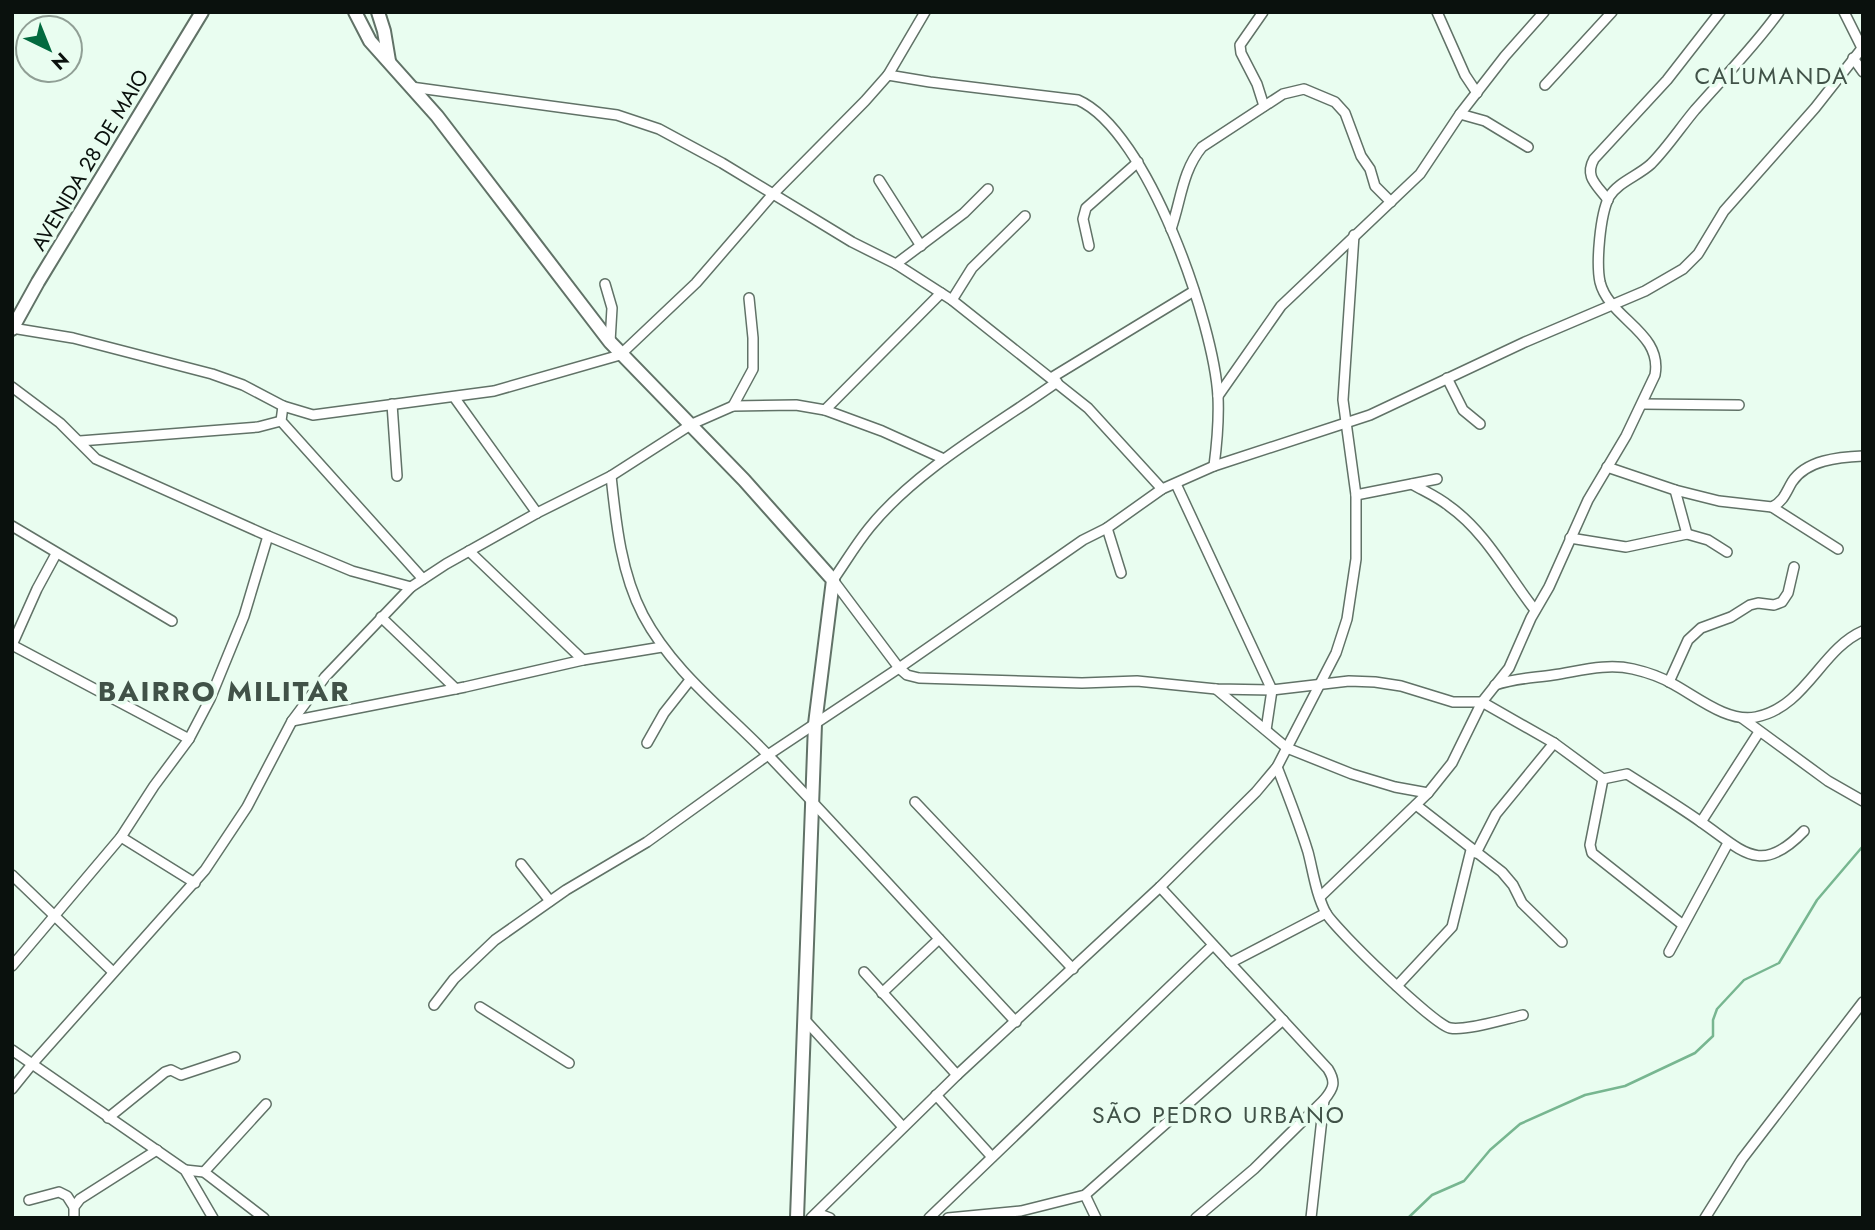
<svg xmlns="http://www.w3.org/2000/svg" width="1875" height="1230" font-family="Jost,sans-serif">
<rect width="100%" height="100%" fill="#e9fdf0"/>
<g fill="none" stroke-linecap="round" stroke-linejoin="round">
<polyline stroke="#77b690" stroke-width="2.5" points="1408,1218 1432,1195 1464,1181 1490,1150 1520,1124 1585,1095 1625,1086 1695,1053 1713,1036 1713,1020 1717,1009 1744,980 1779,963 1817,900 1863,846"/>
<g stroke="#617267" stroke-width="12">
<g id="minor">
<polyline points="1263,12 1240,45 1241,53 1257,84 1264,106"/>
<polyline points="1437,12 1465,75 1477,93"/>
<polyline points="1844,12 1862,48"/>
<polyline points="1853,58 1863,72"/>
<path d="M888,75L930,82L1078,100C1148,131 1214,324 1218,397C1219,420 1217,443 1214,466"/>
<polyline points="1545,85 1612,12"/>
<polyline points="411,87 617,115 659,129 722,163 852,242 896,264 952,300 1088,408 1162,489"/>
<polyline points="1460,114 1485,121 1528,147"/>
<polyline points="879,180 921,246"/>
<path d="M1608,200C1597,185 1584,177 1594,159L1667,80L1720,12"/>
<path d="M1171,229C1181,201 1182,171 1202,147L1283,94L1304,89L1335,102L1345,113L1361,156L1370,169L1375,186L1391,202"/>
<polyline points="1089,246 1083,219 1086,208 1138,162"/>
<polyline points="896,264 964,213 988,189"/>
<polyline points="605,284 612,308 610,342"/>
<polyline points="952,300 972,268 1025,216"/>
<polyline points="12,328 73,338 212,374 243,385 283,406 313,415 494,391 620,355 696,283 772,195 865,101 888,75 925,12"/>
<polyline points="1051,378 1194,291"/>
<polyline points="1447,378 1463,410 1480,424"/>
<path d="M1057,382C995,426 917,469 870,527C856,544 845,563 833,580L899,668L907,675L919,678L1082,683L1137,681L1216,689L1272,690L1349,681L1375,682L1401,686L1453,702H1482L1554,743L1603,779L1627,774C1652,790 1677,805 1701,822C1742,850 1760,877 1804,831"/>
<polyline points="12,387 60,423 96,459 268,536 352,571 411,587"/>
<polyline points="1218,396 1281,306 1420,174 1460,114 1505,56 1544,12"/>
<polyline points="454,397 537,513"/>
<polyline points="392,404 397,476"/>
<polyline points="1642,404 1739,405"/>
<polyline points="283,406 281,421 423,579"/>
<polyline points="733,406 753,369 753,338 749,298"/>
<polyline points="825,410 941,293"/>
<polyline points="80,441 258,427 281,421"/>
<path d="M1607,467L1675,490L1719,501L1772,507C1784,501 1786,492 1792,482C1806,460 1839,457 1863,456"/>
<path d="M611,476C616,523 621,573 643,615C673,672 726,711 770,757C853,844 934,934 1016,1022"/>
<polyline points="1176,484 1272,690 1266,730"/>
<path d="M1412,484C1424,491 1438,497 1449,506C1486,532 1508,576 1535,610"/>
<polyline points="1675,490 1687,534"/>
<polyline points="1356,495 1437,479"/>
<polyline points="1772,507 1838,549"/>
<polyline points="12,526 172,621"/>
<polyline points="1107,528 1121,573"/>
<polyline points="1570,538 1626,547 1687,534 1708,540 1727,552"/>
<polyline points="469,551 583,660"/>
<polyline points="381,617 456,689"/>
<polyline points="12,645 189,739"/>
<polyline points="12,645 37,589 56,554"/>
<polyline points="1669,682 1688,640 1701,628 1731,617 1750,605 1758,603 1774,605 1782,602 1788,593 1794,567"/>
<path d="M1495,685C1516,678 1532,678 1553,675C1580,671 1606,663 1633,669C1646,672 1661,677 1673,684C1697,697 1728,723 1756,717C1806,707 1821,649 1863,631"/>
<polyline points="1216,689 1287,748 1352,774 1395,787 1428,793"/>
<polyline points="1742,718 1828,781 1863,801"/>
<polyline points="292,721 465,687 583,660 662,647"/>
<polyline points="647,743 664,713 690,680"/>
<path d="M1277,767C1288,795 1299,823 1308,852C1313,871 1316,895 1326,913C1335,929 1434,1025 1450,1028C1467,1031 1505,1019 1523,1015"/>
<polyline points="1603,779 1590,845 1592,853 1683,925"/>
<polyline points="915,802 1073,969"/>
<polyline points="1416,805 1502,872 1513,885 1522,903 1562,942"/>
<polyline points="1701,822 1759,732"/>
<polyline points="121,837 195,883"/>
<polyline points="1476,853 1496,814 1554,743"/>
<polyline points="521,864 550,901"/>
<polyline points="12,875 113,972"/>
<path d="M1160,887L1328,1069C1336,1082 1334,1088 1324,1100L1254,1169L1196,1218"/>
<path d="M1320,897L1428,793L1452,763L1482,702L1509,668L1531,618L1549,587L1588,500L1626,436L1655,375C1663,332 1609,319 1600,282C1596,263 1600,215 1609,197C1618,182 1638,176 1651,164C1667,148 1680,128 1695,110C1723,78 1754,47 1779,12"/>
<polyline points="1669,952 1728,843"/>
<polyline points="1230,963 1326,913"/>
<polyline points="12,966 121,837 154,786 189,739 210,699 244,616 268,536"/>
<polyline points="864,972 957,1075"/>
<polyline points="1397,986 1452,927 1471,850"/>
<polyline points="882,993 939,939"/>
<polyline points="434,1005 454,979 495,940 566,890 647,842 768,755 899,668 1083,540 1107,528 1162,489 1214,466 1370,415 1525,342 1645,291 1683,269 1698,254 1724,211 1815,108 1863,47"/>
<polyline points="480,1007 569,1063"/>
<polyline points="805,1020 903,1127"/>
<polyline points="12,1050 185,1170 213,1218"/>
<polyline points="12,1089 33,1063 205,870 247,807 292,721 325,677 411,587 446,564 537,513 611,476 692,424 733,406 796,405 825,410 882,431 944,459"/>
<polyline points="936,1095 992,1157"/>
<polyline points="108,1118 165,1072 171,1070 181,1075 235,1057"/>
<polyline points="185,1170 204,1172 264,1218"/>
<polyline points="204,1172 266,1104"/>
<polyline points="1085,1195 1096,1218"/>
<polyline points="29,1200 59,1192 67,1196 74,1207"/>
<polyline points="817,1213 830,1218"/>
<polyline points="74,1218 74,1207 80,1199 157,1150"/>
<polyline points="811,1218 957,1075 1160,887 1256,792 1277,767 1336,653 1347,619 1356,559 1356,495 1343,400 1354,235"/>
<polyline points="929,1218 1213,945"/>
<polyline points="948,1218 1021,1211 1085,1195 1283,1020"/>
<polyline points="1311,1218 1324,1100"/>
<polyline points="1705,1218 1742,1159 1863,1002"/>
</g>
</g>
<g stroke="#617267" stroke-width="16">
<g id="tertiary">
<polyline points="355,12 370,41 437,116 610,342 744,480 833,580 815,724 797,1218"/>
<polyline points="378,12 384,31 389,61"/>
<polyline points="12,329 38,282 202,12"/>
</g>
</g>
<use href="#minor" stroke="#fff" stroke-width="9"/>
<use href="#tertiary" stroke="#fff" stroke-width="12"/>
</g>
<g text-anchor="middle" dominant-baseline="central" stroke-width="7" stroke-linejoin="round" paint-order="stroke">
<g font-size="21" fill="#0a110d" stroke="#e9fdf0">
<text transform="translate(90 160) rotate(-59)">AVENIDA 28 DE MAIO</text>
</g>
<g font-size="23" letter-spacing="2" fill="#415248" stroke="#e9fdf0">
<text x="1772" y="76">CALUMANDA</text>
<text x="1219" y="1115">SÃO PEDRO URBANO</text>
</g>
<g font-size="28" font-weight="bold" letter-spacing="2" fill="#415248" stroke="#e9fdf0">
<text x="224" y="691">BAIRRO MILITAR</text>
</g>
</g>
<rect width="1875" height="1230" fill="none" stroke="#0a110d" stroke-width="28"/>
<g transform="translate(49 49) rotate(137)"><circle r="33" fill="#e9fdf0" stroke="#909f95" stroke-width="2"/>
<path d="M0-5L12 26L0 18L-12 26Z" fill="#026a3f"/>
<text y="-10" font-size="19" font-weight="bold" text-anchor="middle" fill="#0a110d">N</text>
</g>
</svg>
